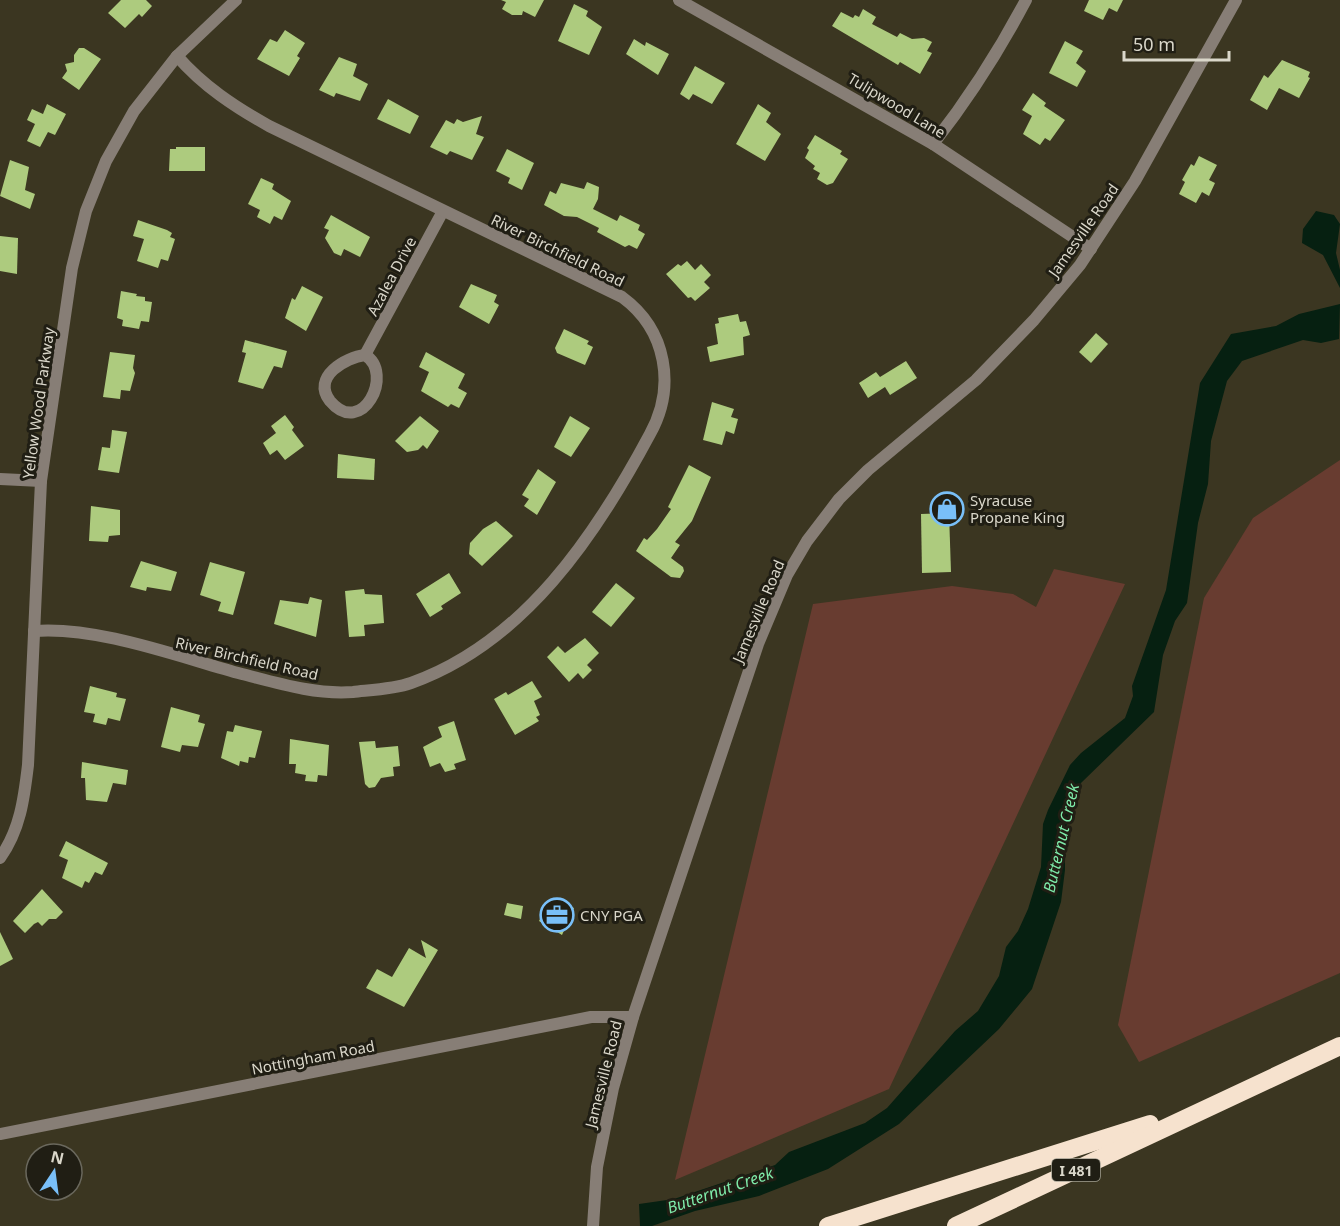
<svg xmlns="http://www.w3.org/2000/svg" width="1340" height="1226" font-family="'Noto Sans',sans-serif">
<rect width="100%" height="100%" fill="#3b3621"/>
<g fill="#683c30">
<polygon points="1340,460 1340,973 1139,1062 1118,1025 1204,598 1253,518"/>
<polygon points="1054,569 1125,584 889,1089 675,1180 813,604 952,586 1013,594 1036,607"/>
</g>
<g fill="#062011">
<polygon points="1316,211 1334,215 1340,224 1336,253 1340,270 1340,288 1323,255 1302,243 1303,229"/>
<polygon points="1340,304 1339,339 1321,343 1303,340 1242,361 1227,381 1211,441 1208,484 1198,523 1187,603 1175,621 1163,655 1154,712 1081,783 1065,831 1065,870 1061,902 1032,989 999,1029 899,1124 828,1169 759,1196 695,1211 652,1226 640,1226 639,1204 674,1199 775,1165 789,1152 865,1123 887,1108 955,1031 978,1011 999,976 1006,947 1018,931 1028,909 1041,867 1043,824 1048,810 1070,765 1081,753 1125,718 1133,696 1132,686 1166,590 1200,383 1231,334 1276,326 1299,314"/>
</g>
<g fill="#adcb7e">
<polygon points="121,0 146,0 152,6 142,17 139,14 125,28 108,13"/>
<polygon points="501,0 544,0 535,17 523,11 522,15 512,15 502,9 506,2"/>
<polygon points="1089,0 1123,0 1117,12 1109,8 1103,20 1084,11"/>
<polygon points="574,4 588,11 586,16 602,27 589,55 558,41"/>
<polygon points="863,9 876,17 872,24 897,37 900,33 912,39 924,38 932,42 927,51 932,53 920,74 900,62 898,65 832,26 841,12 853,18 855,15 859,17"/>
<polygon points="285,30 305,43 297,56 300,58 289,76 257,59 270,39 277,42"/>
<polygon points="634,39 645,46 646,42 669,54 658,75 626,54"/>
<polygon points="1065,41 1083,51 1076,63 1086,71 1077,87 1049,73"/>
<polygon points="79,48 84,48 101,59 79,90 62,78 67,71 65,64 74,62 74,55"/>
<polygon points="339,57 357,64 353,76 368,84 360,101 336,93 334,97 319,90"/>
<polygon points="1282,60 1310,72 1308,77 1310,78 1299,98 1279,88 1267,110 1250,100 1264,75 1268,78"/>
<polygon points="695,66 725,83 712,104 693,94 689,100 680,94"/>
<polygon points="1033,93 1046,103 1044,106 1065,120 1050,141 1045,138 1040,145 1023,134 1032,116 1022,110"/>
<polygon points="388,99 419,116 410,134 377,119"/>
<polygon points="47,104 66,114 55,135 48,132 40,147 27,141 35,124 27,120 32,109 43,114"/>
<polygon points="758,104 771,113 766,122 781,134 765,161 736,144"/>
<polygon points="482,116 476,134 484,137 472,160 450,151 447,155 430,147 446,120 454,124 457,119 463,122"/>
<polygon points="815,135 842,151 840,154 848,159 833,183 827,185 817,179 820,173 813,169 815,166 805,158 809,150 807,148"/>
<polygon points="176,147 205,147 205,171 169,171 170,149 176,149"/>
<polygon points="507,149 534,163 522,190 508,183 510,178 496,171"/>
<polygon points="1199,156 1217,165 1209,180 1215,183 1209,196 1202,192 1196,203 1179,194 1185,182 1182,180 1191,164 1194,166"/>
<polygon points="10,160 29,167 25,190 35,194 30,209 0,196"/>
<polygon points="261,178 274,184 272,189 291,201 282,220 274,216 270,224 257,217 260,210 248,204"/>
<polygon points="587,182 599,187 598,199 593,209 617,221 620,215 640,225 638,230 645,234 637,249 629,245 625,247 597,232 599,228 577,217 564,216 544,205 550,191 556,194 561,183 584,189"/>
<polygon points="331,215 370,237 360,257 344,249 341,256 334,253 325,238 329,230 324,228"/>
<polygon points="138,220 167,230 172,233 170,237 175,239 168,261 161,259 158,268 137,261 144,239 133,236"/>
<polygon points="0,236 18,238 17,274 0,271"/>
<polygon points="687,261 695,270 701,264 711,275 704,282 710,288 695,301 691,297 688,298 666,274 678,264 681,266"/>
<polygon points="471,284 497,295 494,302 499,305 489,324 459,307"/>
<polygon points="302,286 323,297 306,331 285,318 292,298 295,300"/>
<polygon points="121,291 137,294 136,296 145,297 145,301 152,302 149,322 141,321 139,329 122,326 123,320 117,318"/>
<polygon points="738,314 740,322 746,321 750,335 743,337 744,355 710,362 707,347 718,344 715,324 719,323 718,318"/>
<polygon points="564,329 589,341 587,344 593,347 585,365 557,353 555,348"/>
<polygon points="1096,333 1108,344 1091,363 1079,352"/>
<polygon points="245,340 287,351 282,368 274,366 263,389 238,382 246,353 242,352"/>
<polygon points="110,352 135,355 133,368 135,373 130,391 121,390 120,399 103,397"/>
<polygon points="426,352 465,374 458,388 467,393 459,408 451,404 448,407 421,391 429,372 419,367"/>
<polygon points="906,361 917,378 890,395 885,387 868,398 859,383 876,372 880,377"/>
<polygon points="712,402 734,409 731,417 738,419 734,434 726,431 722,445 703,440"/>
<polygon points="285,415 294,427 292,430 304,446 285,460 277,450 270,455 263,443 276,433 271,426"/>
<polygon points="420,416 439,431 427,449 423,445 418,450 407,452 395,441"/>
<polygon points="570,416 590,428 571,457 554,447"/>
<polygon points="112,430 127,432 119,473 98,470 102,447 110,448"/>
<polygon points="338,454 375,459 374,480 337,478"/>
<polygon points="689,465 711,477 692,521 675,542 680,545 671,558 683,567 684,571 680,578 671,577 636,551 644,538 647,540 657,529 671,509 668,507"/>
<polygon points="538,469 556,482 537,515 524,506 529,499 522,495"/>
<polygon points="91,506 120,510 120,535 109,536 108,542 89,541"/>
<polygon points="949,513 951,572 922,573 921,514"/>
<polygon points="496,521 513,536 482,566 469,554 470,543 483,529"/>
<polygon points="141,561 177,572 171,591 147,587 146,591 130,587"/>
<polygon points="210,562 245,572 233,615 218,611 221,602 200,595"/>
<polygon points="449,573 461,593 441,606 443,609 430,617 416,594"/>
<polygon points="616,583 635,598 611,627 592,612"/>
<polygon points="364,589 365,594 382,595 384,623 364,625 365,636 349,637 345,591"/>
<polygon points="310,597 322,600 316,637 274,624 280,600 308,604"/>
<polygon points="585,638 599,653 587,665 592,670 583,679 578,673 569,682 547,657 558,646 565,653"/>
<polygon points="532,681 542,697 534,701 540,715 536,717 539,721 515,735 494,699 506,692 508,695"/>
<polygon points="90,686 117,693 116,697 126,699 120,721 108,718 106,725 93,722 95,714 84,712"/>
<polygon points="171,707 200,715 198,722 205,724 198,747 182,745 180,752 161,747"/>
<polygon points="454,721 466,760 454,764 456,769 445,772 440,763 430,767 423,747 442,737 438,727"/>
<polygon points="235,725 262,731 255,758 249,757 248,763 240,761 239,766 221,758 227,731 233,732"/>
<polygon points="290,739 329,745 327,776 318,775 317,782 305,781 306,775 295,773 296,764 289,764"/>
<polygon points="375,741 376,748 398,746 400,766 393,767 394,776 381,778 375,787 369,788 365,784 359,742"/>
<polygon points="82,762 128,770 126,785 113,783 107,802 86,800 85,778 81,778"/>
<polygon points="66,841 108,863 102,875 95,872 89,883 85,881 82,888 62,878 68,860 59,856"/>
<polygon points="42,889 63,912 56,919 49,919 42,926 38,922 34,924 25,933 13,921"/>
<polygon points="554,899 574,908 562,935 539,921 548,903 552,904"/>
<polygon points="507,903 523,906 521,919 504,915"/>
<polygon points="0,932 13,959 0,966"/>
<polygon points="421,940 438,950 404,1007 366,988 377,969 392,977 409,948 426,958"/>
</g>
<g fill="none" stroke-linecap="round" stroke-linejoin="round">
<g stroke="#877e76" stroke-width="12">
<polyline points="679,0 933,144 1091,249"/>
<path d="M933,144C969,98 999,51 1026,0"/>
<path d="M365,355C395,373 362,439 330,401C311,377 346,357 365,355Z"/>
<polyline points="365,355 443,211"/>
<polyline points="0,479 41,481"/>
<path d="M34,631C98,626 179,657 242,674C277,683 316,695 353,692C371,690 394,689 411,683C524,643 596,535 650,434C676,387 667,330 622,297L269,126C235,107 203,86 177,56"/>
<path d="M0,858C20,830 24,799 28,765L41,481L72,268L86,211L106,161L134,111L177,56L236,0"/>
</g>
<g stroke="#877e76" stroke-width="12">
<polyline points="0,1134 591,1017 633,1017"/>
<polyline points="593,1226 597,1167 613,1088 633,1017 758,644 787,575 807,541 839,499 868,470 976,380 1034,320 1080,265 1135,181 1236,0"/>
</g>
<g stroke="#f6e2ce" stroke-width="18">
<polyline points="828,1226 1150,1124"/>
<polyline points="956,1226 1340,1046"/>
</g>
</g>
<defs>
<g id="shop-ring" transform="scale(1.725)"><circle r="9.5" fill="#201e14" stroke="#79bff8" stroke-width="1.5"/><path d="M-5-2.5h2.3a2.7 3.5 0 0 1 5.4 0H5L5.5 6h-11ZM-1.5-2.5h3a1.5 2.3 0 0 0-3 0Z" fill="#79bff8"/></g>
<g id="office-ring" transform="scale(1.725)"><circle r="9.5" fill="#201e14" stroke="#79bff8" stroke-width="1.5"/><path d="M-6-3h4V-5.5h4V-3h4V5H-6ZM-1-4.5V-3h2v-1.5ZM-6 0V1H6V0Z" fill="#79bff8"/></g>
</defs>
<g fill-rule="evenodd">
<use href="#shop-ring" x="947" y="509"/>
<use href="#office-ring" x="557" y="915"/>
</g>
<g text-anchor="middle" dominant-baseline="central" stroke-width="6" stroke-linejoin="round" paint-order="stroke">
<rect fill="#201e14" stroke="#a2a093" stroke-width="1.5" x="1052" y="1159" width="48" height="22" rx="4.5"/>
<g font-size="14" font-weight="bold" fill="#dad7ca">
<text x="1076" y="1170">I 481</text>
</g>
<g font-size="15" fill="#dad7ca" stroke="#201e14">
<text transform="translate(897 105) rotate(31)">Tulipwood Lane</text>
<text transform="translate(1083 230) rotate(-55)">Jamesville Road</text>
<text transform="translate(558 250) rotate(26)">River Birchfield Road</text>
<text transform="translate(391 276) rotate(-62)">Azalea Drive</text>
<text transform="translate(38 403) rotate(-82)">Yellow Wood Parkway</text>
<text transform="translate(758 611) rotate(-67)">Jamesville Road</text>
<text transform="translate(247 658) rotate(13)">River Birchfield Road</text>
<text transform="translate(313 1057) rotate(-11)">Nottingham Road</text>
<text transform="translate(603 1074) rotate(-76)">Jamesville Road</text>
</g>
<g font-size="15" fill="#dad7ca" stroke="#201e14" text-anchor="start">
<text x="970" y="500">Syracuse<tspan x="970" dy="17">Propane King</tspan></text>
<text x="580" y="915">CNY PGA</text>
</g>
<g font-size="16" font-style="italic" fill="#7eeaa9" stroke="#201e14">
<text transform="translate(1061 838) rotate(-77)">Butternut Creek</text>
<text transform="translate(720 1190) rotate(-19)">Butternut Creek</text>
</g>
</g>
<g transform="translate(54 1172) rotate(13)"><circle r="28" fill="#201e14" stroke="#6a685d" stroke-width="1.5"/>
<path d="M0-4.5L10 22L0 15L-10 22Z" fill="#79bff8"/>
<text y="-9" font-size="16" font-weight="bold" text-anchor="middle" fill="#dad7ca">N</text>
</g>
<path d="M1124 51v9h105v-9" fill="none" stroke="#dad7ca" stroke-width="3"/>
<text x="1133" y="51" font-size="18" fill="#dad7ca" stroke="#201e14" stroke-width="4.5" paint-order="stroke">50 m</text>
</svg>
